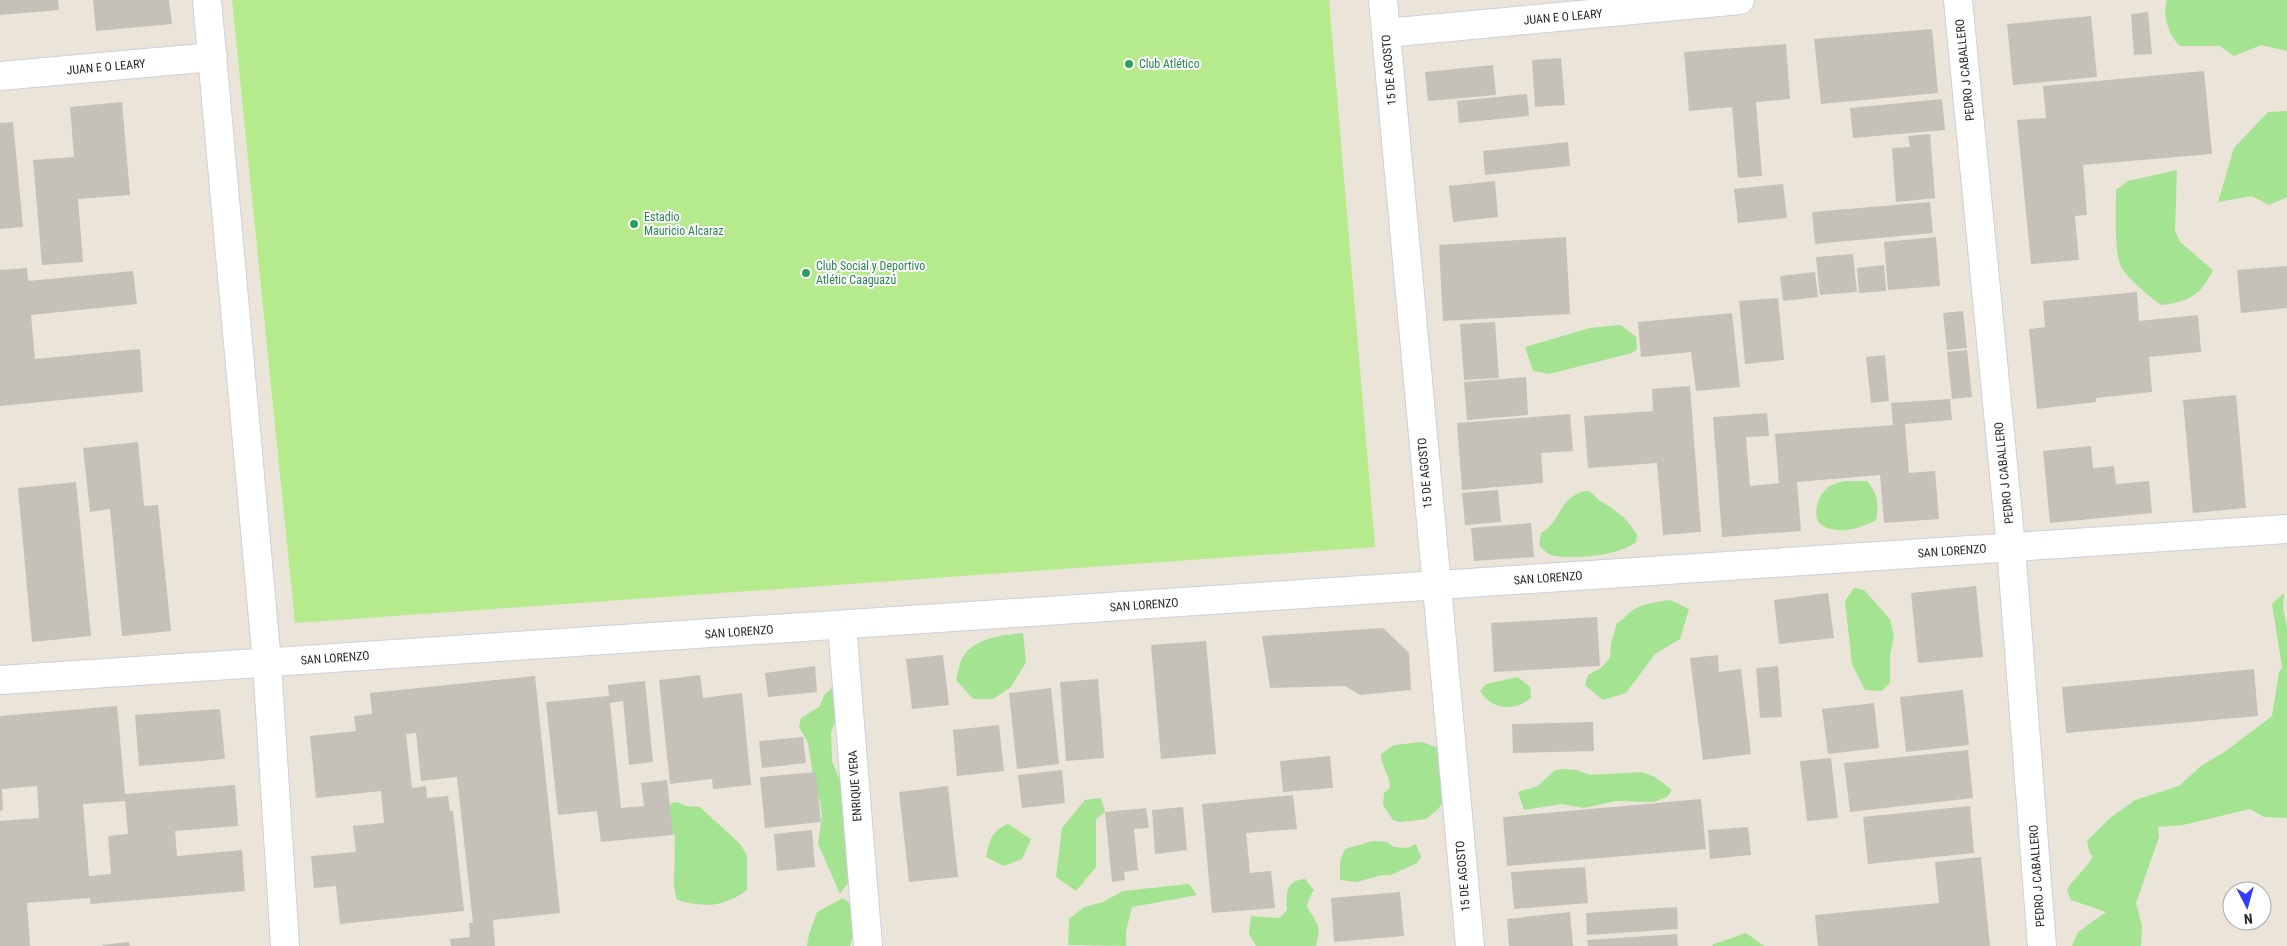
<svg xmlns="http://www.w3.org/2000/svg" width="2287" height="946" font-family="'Roboto Condensed',sans-serif">
<rect width="100%" height="100%" fill="#eae5d8"/>
<g fill="#a3e392">
<path d="M2167,0H2287V51L2261,45L2234,56L2220,46H2180C2169,36 2162,15 2167,0Z"/>
<polygon points="2287,111 2287,197 2269,205 2252,196 2218,202 2234,148 2268,112"/>
<path d="M2177,170L2175,231L2180,242L2213,270C2201,295 2189,302 2161,305C2149,296 2125,277 2120,264C2114,249 2116,207 2116,190L2128,181Z"/>
<polygon points="1621,325 1636,337 1637,349 1632,353 1549,374 1533,371 1525,347 1590,328"/>
<path d="M1845,481H1867C1878,493 1879,505 1876,520C1862,528 1838,535 1823,526C1810,518 1818,496 1827,488C1831,484 1839,483 1845,481Z"/>
<path d="M1586,491C1594,492 1595,498 1602,502C1618,512 1627,518 1637,535L1636,542C1619,556 1572,560 1551,555C1547,554 1543,549 1539,545L1541,533C1563,520 1558,497 1586,491Z"/>
<polygon points="1854,588 1864,590 1890,619 1894,637 1890,655 1890,683 1882,691 1865,690 1852,664 1845,601"/>
<path d="M2284,593L2283,608L2287,627V818L2264,817L2250,809L2183,825L2158,827L2159,837L2136,903L2142,926L2141,946H2072L2078,932L2106,912L2071,900L2067,890C2074,877 2087,869 2093,856L2090,854L2087,841L2109,819L2135,800L2179,786L2201,766L2226,751L2272,716L2279,672L2282,667L2272,604Z"/>
<path d="M1670,600L1689,609L1680,639L1655,654L1626,693L1603,700L1585,685L1588,675L1601,668L1610,658L1611,643L1617,623C1624,619 1627,614 1633,610C1644,603 1658,602 1670,600Z"/>
<path d="M1023,633L1026,662L1011,687L993,699H973L956,680C958,673 959,664 963,657C974,638 1003,635 1023,633Z"/>
<path d="M1518,677L1530,687L1531,698C1514,711 1493,711 1480,691L1486,684Z"/>
<polygon points="832,688 839,713 831,732 832,761 851,806 857,870 840,894 818,844 822,816 820,801 814,781 808,743 799,727 801,718 819,707 825,694"/>
<path d="M1422,742L1438,748L1447,759L1448,795L1438,809L1426,819L1400,822L1393,820L1383,805L1384,793L1390,788C1390,775 1381,766 1381,754L1394,745Z"/>
<polygon points="1563,769 1576,770 1590,775 1642,772 1655,777 1672,790 1667,797 1654,802 1616,801 1584,808 1561,804 1524,810 1518,792 1538,786 1555,770"/>
<polygon points="1101,798 1105,812 1096,819 1096,867 1076,891 1056,877 1062,828 1085,800"/>
<path d="M677,802L686,806L700,807L741,845L747,856V890C724,907 705,908 677,900L674,887L675,836L670,829L669,807L672,803Z"/>
<path d="M1008,824L1031,839L1022,859L1004,866L986,857C990,840 991,831 1008,824Z"/>
<polygon points="1373,841 1387,842 1393,847 1408,848 1416,844 1421,857 1417,863 1391,875 1382,875 1357,882 1340,880 1340,861 1345,849"/>
<path d="M1305,879L1314,890C1301,912 1310,906 1318,926C1320,932 1317,940 1316,946H1256L1249,934L1251,916L1280,918L1287,910C1286,894 1285,881 1305,879Z"/>
<polygon points="1189,884 1197,895 1132,907 1126,931 1126,946 1068,945 1069,919 1084,907 1103,902 1123,891"/>
<polygon points="843,898 859,910 850,946 807,946 809,934 817,912"/>
<polygon points="1746,933 1764,946 1712,946 1714,944"/>
</g>
<polygon fill="#b6eb8d" points="232,0 1329,0 1375,547 295,623"/>
<g fill="#c5c1b8" fill-rule="evenodd">
<polygon points="0,0 58,0 59,10 0,15"/>
<polygon points="93,0 169,0 172,24 96,31"/>
<polygon points="2148,12 2152,54 2134,55 2131,14"/>
<polygon points="2091,16 2097,77 2013,85 2007,24"/>
<polygon points="1932,29 1938,93 1821,104 1814,39"/>
<polygon points="1786,44 1790,99 1756,102 1762,176 1738,178 1732,107 1689,111 1684,52"/>
<polygon points="1561,58 1565,105 1535,107 1532,60"/>
<polygon points="1493,65 1496,95 1428,101 1425,72"/>
<polygon points="2204,71 2212,154 2083,165 2087,215 2075,216 2079,260 2031,264 2017,120 2046,118 2043,86"/>
<polygon points="1527,94 1529,116 1459,123 1457,101"/>
<polygon points="1942,99 1945,130 1853,138 1850,108"/>
<polygon points="122,102 130,195 78,199 83,262 42,265 33,160 74,157 70,107"/>
<polygon points="13,122 23,227 0,229 0,123"/>
<polygon points="1930,134 1935,198 1896,202 1892,148 1910,147 1908,136"/>
<polygon points="1568,142 1570,166 1485,175 1483,151"/>
<polygon points="1495,181 1498,217 1453,222 1449,186"/>
<polygon points="1783,184 1787,218 1738,223 1734,189"/>
<polygon points="1930,202 1933,233 1815,244 1812,212"/>
<polygon points="1566,237 1570,314 1443,321 1439,245"/>
<polygon points="1936,237 1940,286 1888,290 1884,242"/>
<polygon points="1853,254 1857,292 1820,295 1816,257"/>
<polygon points="1884,265 1886,291 1859,293 1857,268"/>
<polygon points="2287,266 2287,308 2241,313 2237,270"/>
<polygon points="27,268 28,281 133,271 137,304 31,315 35,359 140,349 143,392 0,406 0,270"/>
<polygon points="1815,272 1818,297 1783,301 1780,276"/>
<polygon points="2137,292 2139,321 2198,315 2201,352 2149,357 2152,392 2096,398 2096,402 2037,409 2029,329 2045,327 2043,301"/>
<polygon points="1778,298 1784,360 1745,364 1739,301"/>
<polygon points="1963,311 1967,348 1947,350 1943,313"/>
<polygon points="1732,313 1740,387 1696,391 1691,352 1641,357 1638,322"/>
<polygon points="1495,322 1499,378 1464,380 1460,324"/>
<polygon points="1967,350 1972,397 1952,399 1947,352"/>
<polygon points="1885,355 1889,401 1871,403 1866,357"/>
<polygon points="1526,377 1528,415 1467,420 1464,382"/>
<polygon points="1690,386 1701,532 1663,535 1657,463 1588,468 1584,416 1653,411 1652,389"/>
<polygon points="2236,395 2246,508 2193,513 2183,400"/>
<polygon points="1950,399 1952,420 1905,424 1909,473 1935,471 1939,519 1884,523 1880,475 1797,482 1801,531 1722,537 1713,417 1767,413 1769,436 1746,437 1750,486 1779,483 1775,434 1893,425 1891,403"/>
<polygon points="1570,414 1573,451 1541,453 1543,483 1462,490 1457,423"/>
<polygon points="138,442 144,506 158,505 171,631 122,636 110,509 90,512 83,448"/>
<polygon points="2091,446 2093,468 2114,466 2116,484 2149,481 2152,513 2050,523 2043,451"/>
<polygon points="76,482 91,636 32,642 18,488"/>
<polygon points="1498,490 1501,522 1465,525 1462,493"/>
<polygon points="1531,523 1534,557 1474,561 1471,528"/>
<polygon points="1976,586 1983,657 1918,663 1911,593"/>
<polygon points="1828,593 1834,638 1779,644 1774,600"/>
<polygon points="1597,617 1600,666 1494,672 1491,623"/>
<polygon points="1383,628 1409,653 1411,690 1360,695 1345,686 1270,688 1262,636"/>
<polygon points="1206,641 1216,754 1161,759 1151,645"/>
<polygon points="943,655 949,705 912,709 906,659"/>
<polygon points="1718,655 1719,672 1741,669 1751,754 1703,760 1690,658"/>
<polygon points="815,666 817,692 768,697 765,673"/>
<polygon points="1778,666 1782,717 1760,718 1756,668"/>
<polygon points="2254,669 2258,716 2066,733 2062,687"/>
<polygon points="700,675 703,698 742,693 751,785 713,789 712,779 670,784 659,680"/>
<polygon points="535,676 560,913 493,920 495,946 451,946 450,939 470,937 469,923 473,923 457,777 421,781 416,733 406,734 412,788 426,786 427,798 448,796 450,811 453,811 464,911 340,924 336,886 314,888 311,856 356,852 353,826 384,823 381,791 316,798 310,736 356,731 354,716 372,714 370,693"/>
<polygon points="1098,679 1104,758 1066,761 1060,682"/>
<polygon points="645,681 653,762 629,765 623,701 610,703 621,808 644,806 641,783 667,780 673,835 601,842 597,811 558,815 546,702 609,696 608,685"/>
<polygon points="1051,688 1059,764 1017,769 1009,693"/>
<polygon points="1963,690 1969,745 1906,752 1900,697"/>
<polygon points="1874,703 1879,748 1828,754 1822,709"/>
<path d="M117,706L125,794L235,785L238,826L175,831L177,856L242,850L245,891L90,904V898L27,903L30,946H0V821L39,818L37,786L2,789L3,810L0,811V716ZM125,801L128,834L108,836L111,874L89,876L83,804Z"/>
<polygon points="220,709 225,759 139,766 135,715"/>
<polygon points="1593,722 1594,751 1513,753 1512,724"/>
<polygon points="999,725 1004,771 957,776 953,730"/>
<polygon points="803,737 806,763 762,768 759,741"/>
<polygon points="1968,750 1973,798 1850,812 1844,763"/>
<polygon points="1330,756 1333,788 1283,792 1280,761"/>
<polygon points="1831,758 1838,818 1807,821 1800,761"/>
<polygon points="1062,770 1065,803 1022,808 1018,775"/>
<polygon points="816,772 821,822 765,828 760,777"/>
<polygon points="948,786 958,877 909,882 899,792"/>
<polygon points="1293,795 1297,829 1246,833 1250,873 1271,871 1275,908 1212,913 1202,804"/>
<polygon points="1701,799 1706,849 1507,866 1503,817"/>
<polygon points="1970,806 1974,853 1868,864 1863,817"/>
<polygon points="1183,807 1187,850 1155,854 1152,810"/>
<polygon points="1146,808 1149,828 1134,829 1138,870 1124,872 1125,880 1112,882 1105,812"/>
<polygon points="1748,827 1751,855 1710,859 1708,830"/>
<polygon points="812,830 815,867 777,871 774,834"/>
<polygon points="1981,857 1990,946 1818,946 1815,915 1939,903 1935,862"/>
<polygon points="1585,867 1588,903 1514,909 1511,872"/>
<polygon points="1400,892 1404,936 1334,942 1331,898"/>
<polygon points="1677,907 1678,929 1587,935 1586,913"/>
<polygon points="1570,912 1573,946 1509,946 1507,919"/>
<polygon points="1677,934 1678,946 1588,946 1587,940"/>
<polygon points="129,942 130,946 103,946 102,945"/>
</g>
<g fill="none" stroke-linecap="round" stroke-linejoin="round">
<g stroke="#cdcee1" stroke-width="30">
<g id="minor">
<polyline points="207,0 267,663 285,946"/>
<polyline points="1383,0 1470,946"/>
<polyline points="1958,0 2011,547 2042,946"/>
<polyline points="1386,33 1740,0"/>
<polyline points="0,76 213,57"/>
<polyline points="842,625 868,946"/>
<polyline points="0,680 2287,529"/>
</g>
</g>
<use href="#minor" stroke="#fff" stroke-width="28"/>
</g>
<g fill="#2e9e5b" stroke="#fff" stroke-width="2">
<circle cx="1129" cy="64" r="5"/>
<circle cx="634" cy="224" r="5"/>
<circle cx="806" cy="273" r="5"/>
</g>
<g text-anchor="middle" dominant-baseline="central" stroke-width="4" stroke-linejoin="round" paint-order="stroke">
<g font-size="12" fill="#272727" stroke="#fff">
<text transform="translate(1563 17) rotate(-5)">JUAN E O LEARY</text>
<text transform="translate(106 67) rotate(-5)">JUAN E O LEARY</text>
<text transform="translate(1389 70) rotate(-95)">15 DE AGOSTO</text>
<text transform="translate(1965 70) rotate(-96)">PEDRO J CABALLERO</text>
<text transform="translate(1425 473) rotate(-95)">15 DE AGOSTO</text>
<text transform="translate(2004 473) rotate(-96)">PEDRO J CABALLERO</text>
<text transform="translate(1952 551) rotate(-4)">SAN LORENZO</text>
<text transform="translate(1548 578) rotate(-4)">SAN LORENZO</text>
<text transform="translate(1144 605) rotate(-4)">SAN LORENZO</text>
<text transform="translate(739 632) rotate(-4)">SAN LORENZO</text>
<text transform="translate(335 658) rotate(-4)">SAN LORENZO</text>
<text transform="translate(855 786) rotate(-94)">ENRIQUE VERA</text>
<text transform="translate(1463 876) rotate(-95)">15 DE AGOSTO</text>
<text transform="translate(2037 876) rotate(-94)">PEDRO J CABALLERO</text>
</g>
<g font-size="12" fill="#27864d" stroke="#fff" text-anchor="start">
<text x="1139" y="64">Club Atlético</text>
<text x="644" y="217">Estadio<tspan x="644" dy="14">Mauricio Alcaraz</tspan></text>
<text x="816" y="266">Club Social y Deportivo<tspan x="816" dy="14">Atlétic Caaguazú</tspan></text>
</g>
</g>
<g transform="translate(2247 906) rotate(174)"><circle r="24" fill="#ffffff" stroke="#a9a9a9"/>
<path d="M0-4L9 19L0 12L-9 19Z" fill="#323dfd"/>
<text y="-8" font-size="14" font-weight="bold" text-anchor="middle" fill="#272727">N</text>
</g>
</svg>
